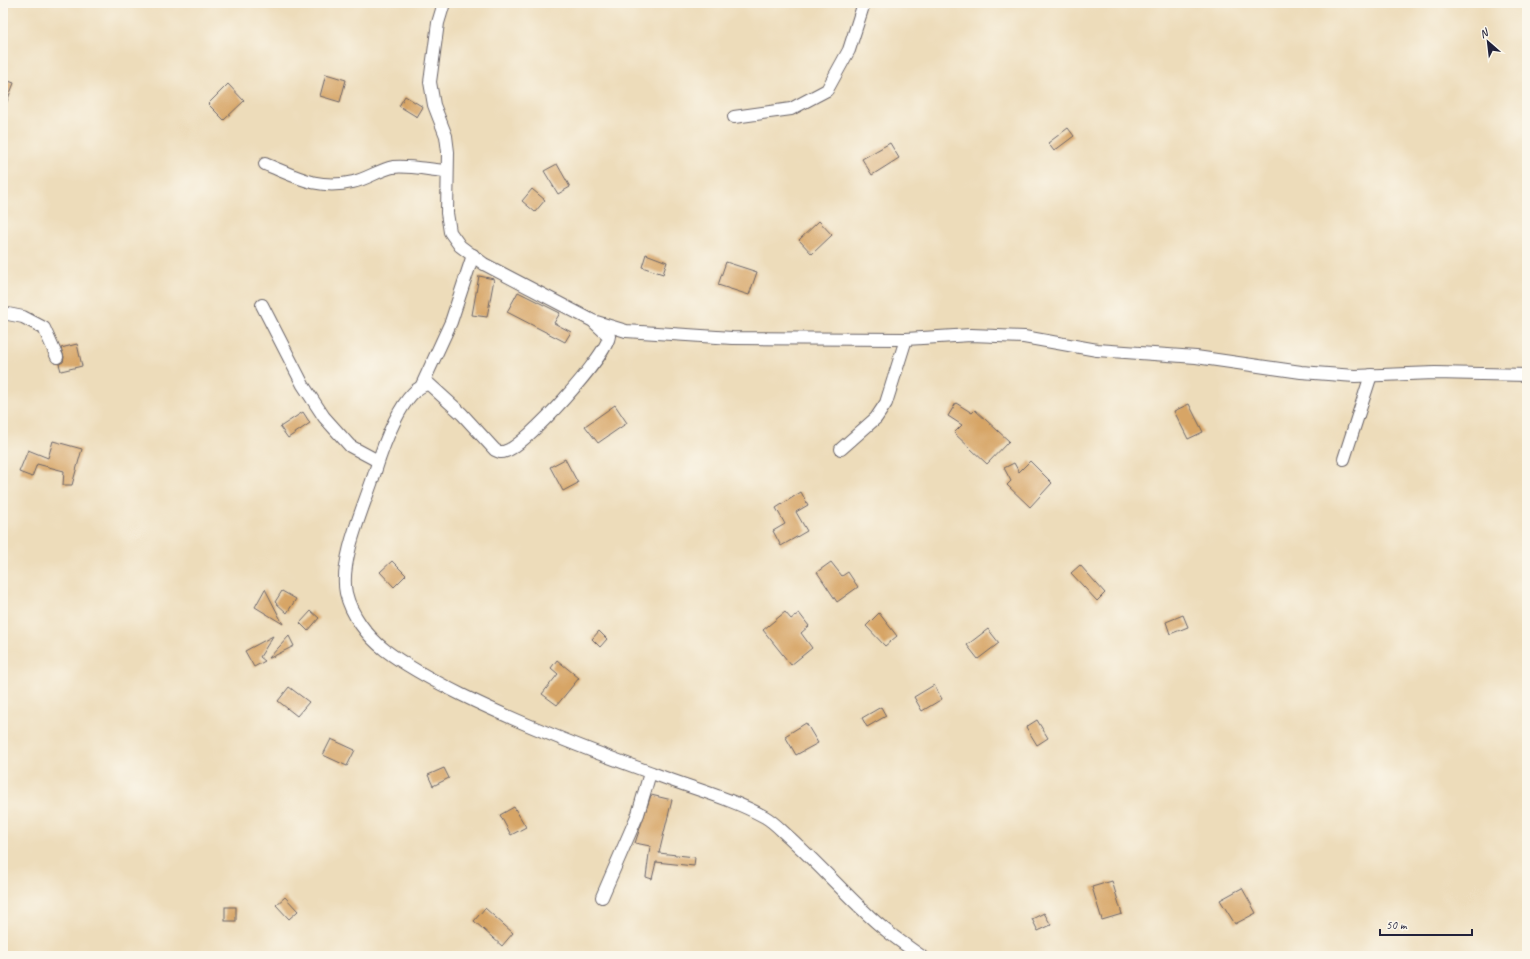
<svg xmlns="http://www.w3.org/2000/svg" width="1530" height="959" font-family="Caveat,sans-serif">
<rect width="100%" height="100%" fill="#fbf7ec"/>
<filter id="ink" filterUnits="userSpaceOnUse"><feTurbulence type="fractalNoise" baseFrequency=".025" numOctaves="2"/><feDisplacementMap in="SourceGraphic" scale="8" xChannelSelector="R" yChannelSelector="G"/><feConvolveMatrix kernelMatrix="1 2 1 2 8 2 1 2 1" color-interpolation-filters="sRGB"/></filter>
<filter id="wash" filterUnits="userSpaceOnUse"><feTurbulence type="fractalNoise" baseFrequency=".012" numOctaves="4" result="noise"/><feDisplacementMap in="SourceGraphic" scale="16" xChannelSelector="R" yChannelSelector="G"/><feGaussianBlur stdDeviation="0.9" result="paint"/><feColorMatrix in="noise" values="0 0 0 0 0 0 0 0 0 0 0 0 0 0 0 0 0 1.4 0 .05"/><feComposite in="paint" operator="in"/></filter>
<g filter="url(#wash)">
<rect width="100%" height="100%" fill="#eddcba"/>
<g id="blocks">
<g fill="#d7a566">
<polygon points="326,74 346,80 340,102 320,96"/>
<polygon points="3,79 14,83 4,109 3,109"/>
<polygon points="228,84 244,101 224,120 208,104"/>
<polygon points="405,96 423,107 417,117 399,106"/>
<polygon points="1068,128 1074,136 1054,151 1048,143"/>
<polygon points="890,143 899,158 872,175 862,159"/>
<polygon points="557,164 570,187 558,194 544,171"/>
<polygon points="532,189 545,200 535,212 522,201"/>
<polygon points="819,221 832,235 812,254 799,240"/>
<polygon points="646,254 667,262 663,274 642,267"/>
<polygon points="726,262 757,272 749,295 718,285"/>
<polygon points="479,276 494,279 487,317 472,315"/>
<polygon points="518,292 560,313 554,323 571,332 565,342 507,312"/>
<polygon points="77,344 82,366 61,371 59,364 63,362 64,357 61,348"/>
<polygon points="956,403 972,413 975,410 1009,441 987,464 954,433 962,425 948,416"/>
<polygon points="1189,404 1203,432 1188,439 1174,411"/>
<polygon points="615,405 627,423 598,443 585,426"/>
<polygon points="303,412 310,423 288,438 280,427"/>
<polygon points="53,441 82,449 72,485 63,485 64,471 37,464 32,477 19,472 28,450 48,458"/>
<polygon points="565,459 578,483 563,491 550,467"/>
<polygon points="1030,461 1052,483 1030,507 1007,485 1011,481 1004,468 1014,463 1019,472"/>
<polygon points="801,492 808,505 796,512 807,531 781,546 773,531 785,524 776,508"/>
<polygon points="392,561 406,575 394,587 380,572"/>
<polygon points="831,562 842,576 848,572 858,587 837,602 817,572"/>
<polygon points="1080,565 1105,593 1097,601 1071,573"/>
<polygon points="265,589 283,624 255,607"/>
<polygon points="282,591 296,599 287,613 275,602"/>
<polygon points="311,611 319,618 308,631 300,623"/>
<polygon points="785,612 791,619 799,613 809,626 801,633 812,648 791,665 763,630"/>
<polygon points="879,613 897,636 885,646 866,626"/>
<polygon points="1183,615 1188,627 1170,634 1166,622"/>
<polygon points="988,629 999,643 978,659 967,645"/>
<polygon points="599,631 607,639 600,647 592,639"/>
<polygon points="273,636 260,657 265,661 254,667 245,651"/>
<polygon points="289,636 294,646 270,658 269,658"/>
<polygon points="557,660 579,678 557,705 542,694 558,674 551,668"/>
<polygon points="934,685 942,699 922,711 914,697"/>
<polygon points="289,687 309,702 297,716 278,701"/>
<polygon points="881,707 886,716 867,727 862,718"/>
<polygon points="1037,720 1048,738 1037,745 1026,727"/>
<polygon points="806,723 818,743 796,755 785,736"/>
<polygon points="331,739 355,750 347,766 323,755"/>
<polygon points="444,768 449,778 433,786 428,775"/>
<polygon points="651,795 672,800 659,853 695,857 694,866 656,862 652,879 646,877 650,846 635,843"/>
<polygon points="514,807 526,827 511,835 500,815"/>
<polygon points="1112,881 1122,914 1102,920 1092,887"/>
<polygon points="1242,888 1256,913 1235,924 1220,900"/>
<polygon points="285,897 298,911 289,919 276,905"/>
<rect x="225" y="907" width="11" height="14"/>
<polygon points="485,908 513,933 502,946 474,921"/>
<polygon points="1044,913 1051,925 1038,931 1032,919"/>
</g>
</g>
</g>
<g filter="url(#ink)">
<use href="#blocks" fill-opacity="0" stroke="#696367" stroke-width="1"/>
<g fill="none" stroke-linecap="round" stroke-linejoin="round">
<g stroke="#696367" stroke-width="14">
<g id="street">
<polyline points="444,3 438,23 430,82 434,105 446,136 448,152 447,213 450,232 460,246 484,264 593,321 626,331 732,338 906,339 971,335 1024,337 1097,350 1196,357 1301,372 1355,376 1435,373 1527,375"/>
<polyline points="734,117 791,109 827,90 849,50 864,3"/>
<path d="M265,164C297,177 317,190 353,182C367,179 379,170 393,167C408,165 430,170 445,171L447,166"/>
<polyline points="262,305 303,385 324,417 350,446 378,461"/>
<polyline points="3,313 23,317 44,328 57,357"/>
<path d="M595,323L609,336C607,356 526,445 506,451C501,453 499,452 495,450L462,414L429,384C403,387 382,449 375,472C365,504 339,560 346,593C351,615 368,637 385,650C409,668 436,682 462,695C523,725 588,750 652,773C690,788 729,797 765,817C774,822 782,831 790,838C815,861 838,886 863,910C881,928 901,942 921,956"/>
<polyline points="422,385 451,322 473,255"/>
<polyline points="841,449 876,418 886,403 906,339"/>
<polyline points="1344,459 1371,375"/>
<polyline points="602,897 638,814 650,773"/>
</g>
</g>
<use href="#street" stroke="#fff" stroke-width="12"/>
</g>
</g>
<rect width="1530" height="959" fill="none" stroke="#fbf7ec" stroke-width="16"/>
<g transform="translate(1488 42) rotate(332)" stroke="#fbf7ec" stroke-width="3" paint-order="stroke">
<path d="M0-3L7 15L0 10L-7 15Z" fill="#22223b"/>
<text y="-6" font-size="11" font-weight="bold" text-anchor="middle" fill="#22223b">N</text>
</g>
<path d="M1380 929v6h92v-6" fill="none" stroke="#22223b" stroke-width="2"/>
<text x="1386" y="929" font-size="12" fill="#22223b" stroke="#fbf7ec" stroke-width="3" paint-order="stroke">50 m</text>
</svg>
